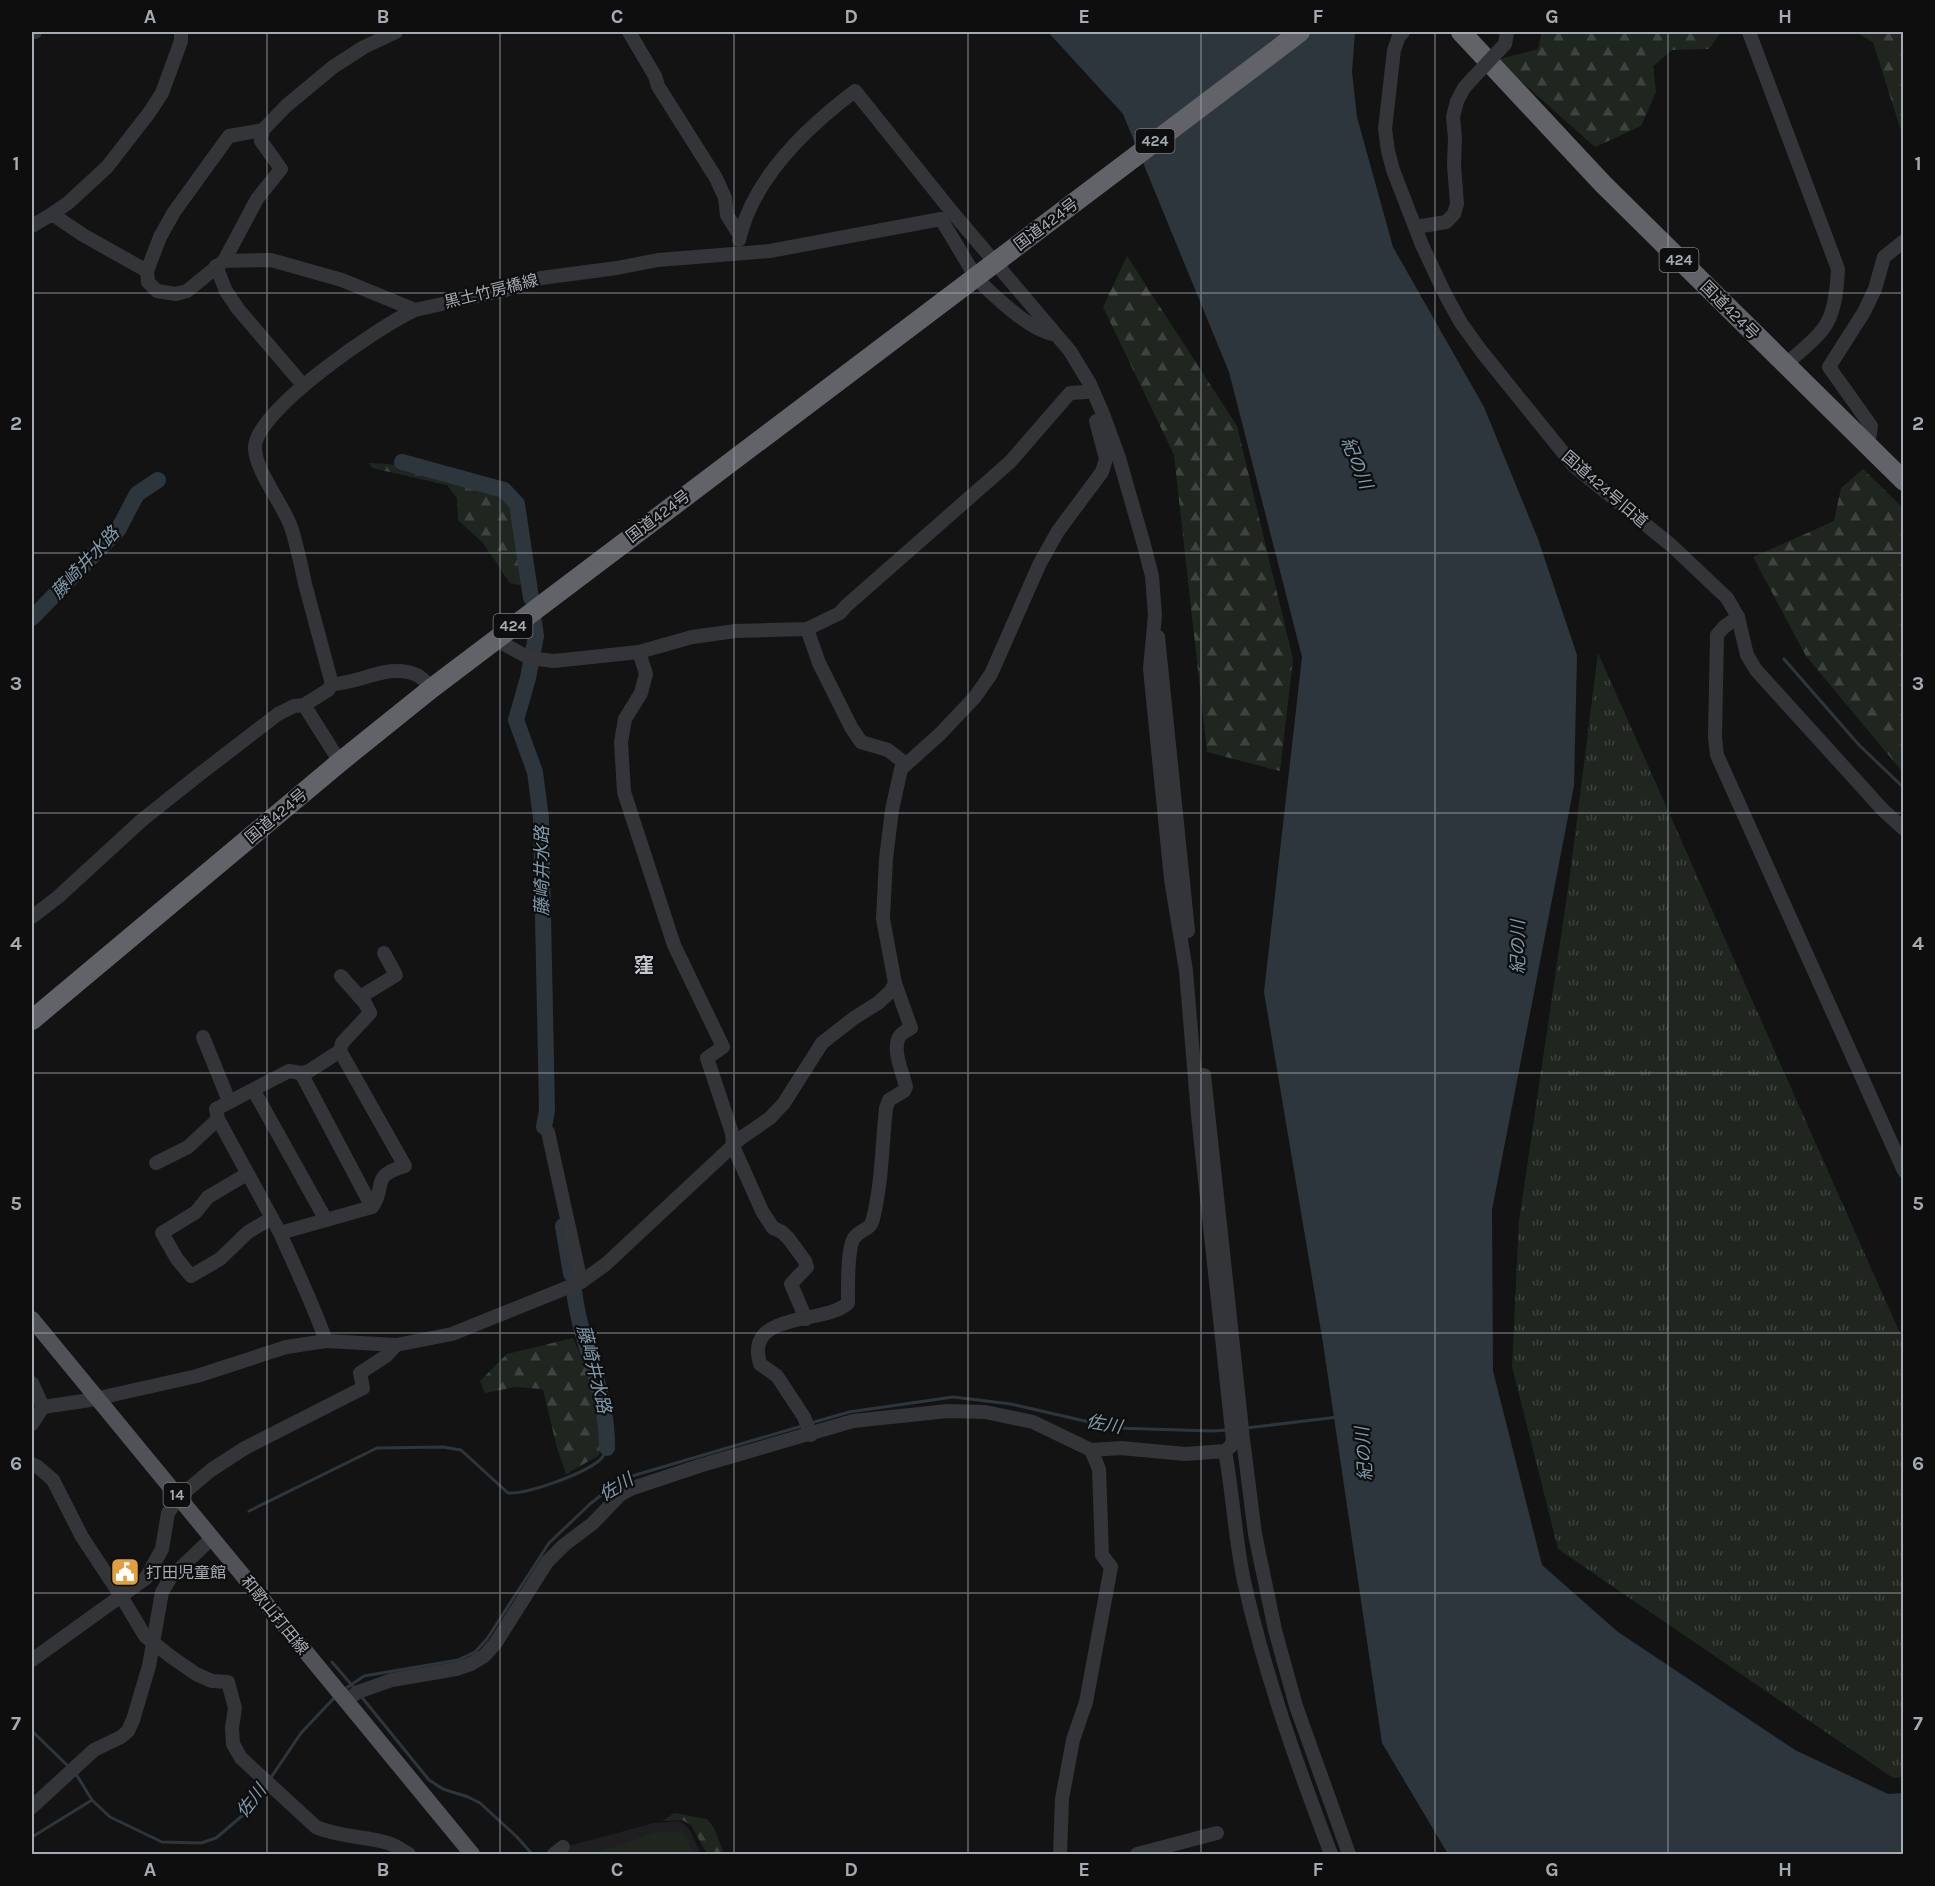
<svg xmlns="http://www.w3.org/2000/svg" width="1935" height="1886" font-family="Karla,'Noto Sans JP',sans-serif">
<defs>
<pattern id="grass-tufts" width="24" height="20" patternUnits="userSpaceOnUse" patternTransform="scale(1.5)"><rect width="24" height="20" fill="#1f2620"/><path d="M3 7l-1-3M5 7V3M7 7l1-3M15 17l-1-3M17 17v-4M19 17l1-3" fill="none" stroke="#3d433e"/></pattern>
<pattern id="forest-firs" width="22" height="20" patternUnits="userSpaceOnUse" patternTransform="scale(1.5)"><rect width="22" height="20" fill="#1f2620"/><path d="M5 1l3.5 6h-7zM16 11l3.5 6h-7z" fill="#3d433e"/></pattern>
</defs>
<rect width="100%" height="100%" fill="#131314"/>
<polygon fill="#1f1f21" points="680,1821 689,1829 701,1854 561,1854 572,1845 654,1823"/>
<polygon fill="url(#grass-tufts)" points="1598,653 1903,1340 1903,1777 1893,1778 1558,1549 1512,1366 1519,1221 1569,882"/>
<g fill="url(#forest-firs)">
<polygon points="1542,32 1721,32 1709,49 1672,50 1653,66 1656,92 1641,126 1595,147 1497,60 1538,49"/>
<polygon points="1855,32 1903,32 1903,137 1873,42"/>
<polygon points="1127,256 1237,426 1293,659 1280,771 1207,752 1174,455 1103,307"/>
<polygon points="369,463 401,465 498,493 510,504 515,513 525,586 510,583 483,543 458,520 457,498 447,485 372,468"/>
<polygon points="1863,469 1903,508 1903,771 1901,770 1806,656 1753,557 1834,521 1841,488"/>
<polygon points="573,1338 594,1387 604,1442 598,1456 566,1474 557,1448 543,1389 515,1387 485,1393 480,1381 507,1354"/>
<polygon points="674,1813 707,1819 714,1828 724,1854 707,1854 691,1825 682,1820 663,1821"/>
</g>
<polygon fill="#1f2620" points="660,1831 683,1833 694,1854 604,1854 601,1851"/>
<polygon fill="#2d363c" points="1048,32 1355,32 1352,72 1357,117 1393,247 1484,407 1538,539 1577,655 1574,786 1492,1210 1493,1371 1542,1565 1618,1632 1795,1750 1888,1794 1903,1793 1903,1854 1448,1854 1382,1743 1323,1343 1264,992 1302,657 1229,372 1123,114"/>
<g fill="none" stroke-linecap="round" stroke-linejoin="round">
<g stroke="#2d363c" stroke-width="3">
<polyline points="1784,659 1859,745 1904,788"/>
<polyline points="811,1423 849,1412 953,1397 1011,1404 1115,1428 1213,1431 1228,1430"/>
<polyline points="1246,1428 1338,1417"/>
<path d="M249,1511L377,1448L443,1447L461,1450L508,1493C529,1494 583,1474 600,1460C603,1457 605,1453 607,1448"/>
<polyline points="332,1662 356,1690"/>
<polyline points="345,1689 364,1676 458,1660 475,1652 487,1639 549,1543 590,1504 609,1489 632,1476 802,1426"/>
<polyline points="360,1695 429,1780 443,1789 468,1797 480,1803 517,1837 532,1854"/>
<polyline points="32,1731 69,1767"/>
<polyline points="76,1774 92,1800"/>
<polyline points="270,1779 301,1733 335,1697"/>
<polyline points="32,1837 92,1800 110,1817 162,1842 201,1843 216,1838 242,1816 264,1786"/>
</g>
<g stroke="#2d363c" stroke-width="16">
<polyline points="402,462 504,490 517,504 531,598"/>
<polyline points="32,618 118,530 137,494 158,480"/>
<polyline points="534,622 536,636 528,678 516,720 535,772 541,818 547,1110 544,1127"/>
<polyline points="563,1226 571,1274"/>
<path d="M574,1290C580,1345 608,1390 607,1448"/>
</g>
<g stroke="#343539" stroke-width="14">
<polyline points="32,32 35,32"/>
<polyline points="629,32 655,76 658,86 716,178 725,198 727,215 740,236 739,240"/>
<polyline points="1403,32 1399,36 1394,50 1385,129 1388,151 1393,170 1422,245 1445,294 1461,323 1482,352 1574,466 1672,546 1727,598 1738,617 1747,655 1756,670 1883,810 1904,829"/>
<path d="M1749,32L1838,269C1835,326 1826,329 1785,365"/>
<polyline points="1505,44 1507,32"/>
<polyline points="52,214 68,203 107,167 149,113 162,93 181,41 181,32"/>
<polyline points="941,219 971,269"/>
<polyline points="32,226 52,214 83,235 147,271 148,282 157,291 176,294 187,291 224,261 271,260 342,280 415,310 505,290 541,278 617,268 658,260 770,251 941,219"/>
<polyline points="1416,227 1446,222 1454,214 1457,204 1454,165 1455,138 1453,117 1457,101 1464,88 1473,78"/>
<polyline points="224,261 257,199 281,169 261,141 263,130"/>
<polyline points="216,266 226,291 238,309 303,385"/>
<polyline points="147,271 160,237 174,212 229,136 263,130 286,106 333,67 364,47 396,32"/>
<path d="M982,284C999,300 1030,330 1053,334"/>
<polyline points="1868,446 1871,426 1829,367 1864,312 1875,289 1884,257 1904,241"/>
<polyline points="1738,617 1724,627 1717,635 1715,737 1717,755 1904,1171"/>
<polyline points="807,629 819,663 851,727 861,742 888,750 906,764"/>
<polyline points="1158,637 1188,931"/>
<polyline points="495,639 529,658 554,661 639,652 692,637 736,631 807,629 840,613 846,606 1010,462 1070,393 1087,392"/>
<polyline points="639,652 646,674 641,693 625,719 621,742 624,792 674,945 723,1047 707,1058 732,1133 733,1146 762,1211 773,1228 782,1232 789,1239 805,1261 807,1267 791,1284 806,1319"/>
<path d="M332,684C359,684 389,662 417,675C423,678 427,684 432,688"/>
<polyline points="304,705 340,762"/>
<path d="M32,917L58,897L142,820L196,777L278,714L294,706L304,705L328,690L332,684L329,673C321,643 313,614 305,584C301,565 297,545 291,527C283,504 255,470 255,448C254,411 381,325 415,310"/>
<polyline points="360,997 396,975 384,953"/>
<polyline points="203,1037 229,1101"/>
<path d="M340,1051L405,1166C369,1176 387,1187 372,1207"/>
<polygon points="289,1071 301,1073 372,1207 280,1233 218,1119 216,1109"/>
<polyline points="301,1073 309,1071 340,1051 342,1043 370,1013 365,1003 341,976"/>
<polyline points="1204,1075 1243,1439 1255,1534 1275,1630 1296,1706 1349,1854"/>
<polyline points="254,1091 326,1220"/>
<polyline points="548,1132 581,1282"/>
<polyline points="156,1163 188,1147 218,1119"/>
<polyline points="247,1174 208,1197 196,1212 162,1233 177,1259 191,1276 220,1259 248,1232 272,1218"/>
<path d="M280,1233C296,1269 313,1304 326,1341"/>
<polyline points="32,1383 43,1407"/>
<polyline points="32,1424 43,1407 90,1400 197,1376 286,1347 326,1341 396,1345 452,1334 581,1282 606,1264 741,1138 770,1118 784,1103 822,1043 854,1018 878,1003 891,991 895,983"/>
<path d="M811,1435L804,1417L777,1376L760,1364C744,1310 826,1325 848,1303C848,1289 847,1249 854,1238C860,1229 870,1231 873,1219C882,1183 882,1145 886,1108L889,1100L904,1091L906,1087C903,1073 892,1051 899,1037C901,1033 906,1031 911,1028L895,983L883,919L886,859L892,810L901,769L940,734L975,697L991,674L1040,563L1058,531L1102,472L1106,459L1096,421"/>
<path d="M1225,1451C1233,1494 1235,1539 1244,1581C1265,1675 1297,1765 1331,1854"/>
<path d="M32,1464L38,1467L53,1480L82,1537L121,1596L145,1636L170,1656L196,1674L212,1681L228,1682L235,1708L232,1728L233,1744L241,1758L316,1827C339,1837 364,1836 388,1843C395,1845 402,1850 409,1854"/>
<polyline points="32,1660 146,1578 162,1549 168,1513 179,1497 211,1470 245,1448 363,1388 360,1373 386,1356 396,1345"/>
<path d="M345,1701L358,1692L392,1680L456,1669L471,1664L484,1656L495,1644L547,1562L564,1545L592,1524L621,1494L633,1488L702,1465L853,1421L948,1411L985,1412L1033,1422L1091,1450L1121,1448L1185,1454L1225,1451L1231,1446L1233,1440L1198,1115L1186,971L1171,879L1150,669L1155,615L1152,576L1144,545L1119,458L1103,414L1090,384L1070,351L948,207L855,91C807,127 755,177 740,236"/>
<polyline points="32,1807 94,1750 121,1737 128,1731 133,1720 149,1666 162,1592 171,1577 212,1538"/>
<polyline points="554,1854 563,1847"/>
<polyline points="1060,1854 1062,1799 1073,1740 1086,1702 1111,1567 1102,1555 1099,1469 1091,1450"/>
<polyline points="1137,1854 1217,1833"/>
</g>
<polyline stroke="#505257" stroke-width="16" points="32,1319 472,1854"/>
<g stroke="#616369" stroke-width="20">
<polyline points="1461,32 1603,184 1904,481"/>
<polyline points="32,1020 340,762 432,688 1300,32"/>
</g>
<polyline stroke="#343539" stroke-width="14" points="1473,78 1505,44"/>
</g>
<path fill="none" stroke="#a5abb3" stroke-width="1.5" stroke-opacity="0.55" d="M267,32V1854M500,32V1854M734,32V1854M968,32V1854M1201,32V1854M1435,32V1854M1668,32V1854M32,293H1904M32,553H1904M32,813H1904M32,1073H1904M32,1333H1904M32,1593H1904"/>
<defs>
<g id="civic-square" transform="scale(1.5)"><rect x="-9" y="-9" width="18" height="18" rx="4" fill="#e19f3e" stroke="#0e0e0f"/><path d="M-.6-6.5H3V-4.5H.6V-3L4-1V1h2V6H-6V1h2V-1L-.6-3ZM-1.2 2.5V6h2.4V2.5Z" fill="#fff"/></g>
</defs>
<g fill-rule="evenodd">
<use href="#civic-square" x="125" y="1572"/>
</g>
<g text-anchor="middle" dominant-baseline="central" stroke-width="4.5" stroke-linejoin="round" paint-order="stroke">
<g fill="#0e0e0f" stroke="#787c82" stroke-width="1.5">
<rect x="1135.5" y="129" width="39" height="24" rx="4.5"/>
<rect x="1659.5" y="248" width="39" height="24" rx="4.5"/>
<rect x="493.5" y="614" width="39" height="24" rx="4.5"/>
<rect x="163.5" y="1483" width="27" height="24" rx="4.5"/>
</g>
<g font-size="15" font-weight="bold" fill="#a5abb3">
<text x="1155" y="141">424</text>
<text x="1679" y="260">424</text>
<text x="513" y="626">424</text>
<text x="177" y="1495">14</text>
</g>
<g font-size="16" fill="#a5abb3" stroke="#0e0e0f">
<text transform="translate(1046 224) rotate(-37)">国道424号</text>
<text transform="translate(491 291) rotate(-14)">黒土竹房橋線</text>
<text transform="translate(1730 310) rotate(45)">国道424号</text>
<text transform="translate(1605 489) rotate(41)">国道424号旧道</text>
<text transform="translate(658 516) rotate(-37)">国道424号</text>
<text transform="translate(276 816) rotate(-40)">国道424号</text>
<text transform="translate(275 1615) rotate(51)">和歌山打田線</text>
</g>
<g font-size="16" fill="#a5abb3" stroke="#0e0e0f" text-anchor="start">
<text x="146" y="1572">打田児童館</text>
</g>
<g font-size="18" font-style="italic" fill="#7f9aac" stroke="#0e0e0f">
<text transform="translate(1357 463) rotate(68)">紀の川</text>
<text transform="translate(85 563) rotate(-47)">藤崎井水路</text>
<text transform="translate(542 871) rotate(-90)">藤崎井水路</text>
<text transform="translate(1518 947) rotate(-90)">紀の川</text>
<text transform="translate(594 1369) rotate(76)">藤崎井水路</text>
<text transform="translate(1104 1424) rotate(10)">佐川</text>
<text transform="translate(1364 1454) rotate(-94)">紀の川</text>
<text transform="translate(616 1487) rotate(-31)">佐川</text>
<text transform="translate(251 1801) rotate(-52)">佐川</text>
</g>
<g font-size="20" font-weight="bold" fill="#c6c9d0" stroke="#0e0e0f">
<text x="644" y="965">窪</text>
</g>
</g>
<rect width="1935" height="1886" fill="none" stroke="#0e0e0f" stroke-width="66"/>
<rect x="33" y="33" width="1869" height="1820" fill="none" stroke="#a5abb3" stroke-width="2"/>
<g font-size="20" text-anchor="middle" font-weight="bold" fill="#a5abb3">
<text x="150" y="23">A</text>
<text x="383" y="23">B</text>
<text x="617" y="23">C</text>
<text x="851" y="23">D</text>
<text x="1084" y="23">E</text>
<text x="1318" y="23">F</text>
<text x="1552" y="23">G</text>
<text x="1785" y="23">H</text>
<text x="16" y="170">1</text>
<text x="1918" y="170">1</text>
<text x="16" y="430">2</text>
<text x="1918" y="430">2</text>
<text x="16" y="690">3</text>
<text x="1918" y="690">3</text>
<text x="16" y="950">4</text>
<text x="1918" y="950">4</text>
<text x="16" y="1210">5</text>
<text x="1918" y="1210">5</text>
<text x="16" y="1470">6</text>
<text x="1918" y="1470">6</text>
<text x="16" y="1730">7</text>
<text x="1918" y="1730">7</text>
<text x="150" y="1876">A</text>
<text x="383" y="1876">B</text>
<text x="617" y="1876">C</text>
<text x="851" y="1876">D</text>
<text x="1084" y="1876">E</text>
<text x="1318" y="1876">F</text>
<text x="1552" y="1876">G</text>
<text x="1785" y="1876">H</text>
</g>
</svg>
